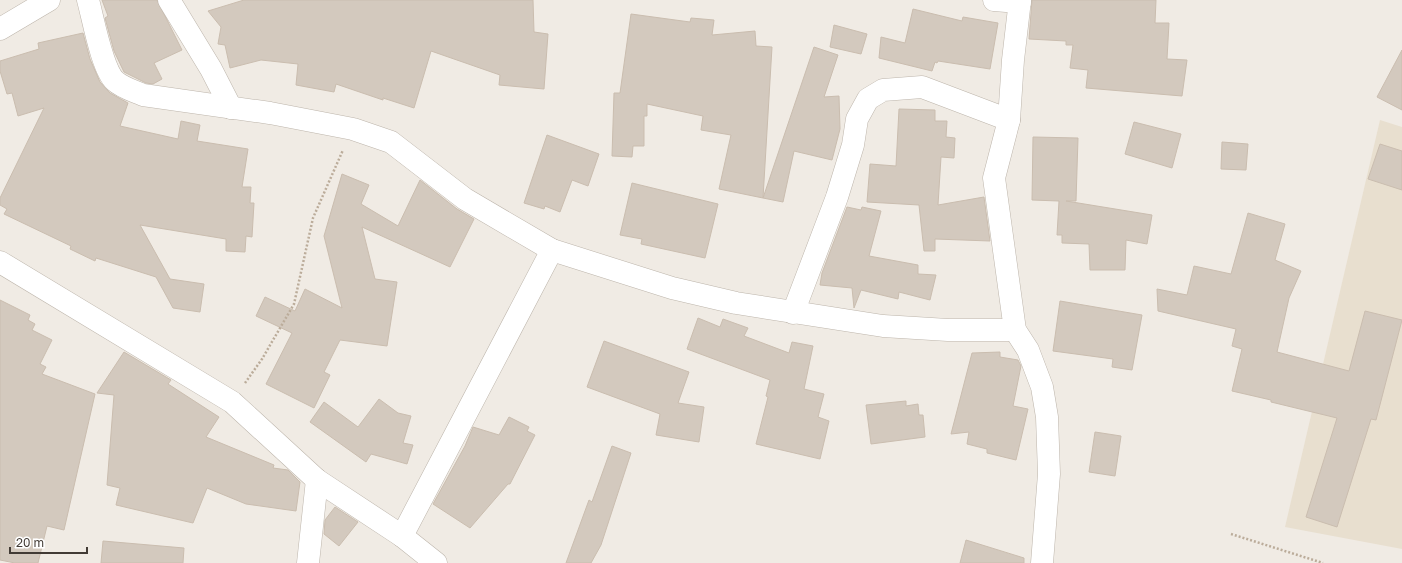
<svg xmlns="http://www.w3.org/2000/svg" width="1402" height="563" font-family="'Golos Text',sans-serif">
<rect width="100%" height="100%" fill="#f0ebe4"/>
<polygon fill="#e8dfcf" points="1380,120 1402,127 1402,549 1285,527"/>
<g fill="#d3c9be" stroke="#cabdaf">
<polygon points="102,0 157,0 182,50 154,63 162,79 153,84 146,83 124,72 114,51 105,18 108,16"/>
<polygon points="244,0 533,0 534,32 548,34 544,89 499,85 500,75 431,51 414,108 383,98 383,100 336,84 334,92 296,85 298,64 261,60 230,68 225,45 218,44 221,27 208,11"/>
<polygon points="1032,0 1156,0 1155,23 1169,23 1167,59 1187,60 1182,96 1086,88 1088,70 1070,68 1073,45 1066,45 1066,41 1029,39"/>
<polygon points="913,9 962,21 963,17 998,23 990,69 938,61 937,63 935,62 932,71 879,58 881,37 905,43"/>
<polygon points="631,14 690,22 691,18 714,20 712,35 755,31 756,46 772,47 763,198 719,189 731,135 701,130 703,116 647,104 647,116 644,116 644,146 633,146 632,157 612,156 614,93 620,93"/>
<polygon points="834,25 867,34 861,54 830,47"/>
<polygon points="83,33 90,59 100,82 110,93 128,103 120,126 178,139 181,121 200,125 197,141 248,149 242,187 251,187 250,203 254,203 252,237 246,236 245,252 226,251 226,239 140,225 170,279 204,284 200,312 173,308 156,277 96,258 95,261 70,249 71,246 4,214 7,209 0,205 0,198 44,108 18,116 12,93 7,94 0,71 0,61 39,49 38,43"/>
<polygon points="814,47 838,55 824,97 839,96 840,129 832,160 794,151 783,202 763,198"/>
<polygon points="1402,50 1402,110 1377,97"/>
<polygon points="899,109 935,110 935,121 947,121 946,137 955,138 954,158 941,157 938,205 984,197 990,241 935,239 935,251 924,251 919,205 867,202 870,164 896,166"/>
<polygon points="1134,122 1181,134 1172,168 1125,154"/>
<polygon points="547,135 599,154 588,186 572,180 560,212 545,206 544,209 524,203"/>
<polygon points="1033,137 1078,138 1076,201 1066,201 1152,215 1147,244 1126,240 1125,270 1090,270 1089,244 1062,243 1062,235 1057,235 1059,201 1032,200"/>
<polygon points="1222,142 1248,144 1246,170 1221,169"/>
<polygon points="1380,144 1402,151 1402,190 1368,179"/>
<polygon points="342,174 369,185 361,204 398,226 420,180 457,209 474,219 450,267 362,227 375,279 397,282 387,346 340,340 324,372 330,375 314,408 266,384 292,333 256,316 265,297 295,311 305,289 342,308 324,236"/>
<polygon points="632,183 718,204 705,258 641,244 642,239 620,235"/>
<polygon points="847,207 861,210 862,207 881,211 869,256 918,265 918,274 936,275 930,300 899,292 898,299 861,290 854,308 852,288 820,285 822,273"/>
<polygon points="1248,213 1285,224 1275,260 1301,271 1289,298 1277,352 1349,371 1365,311 1402,320 1376,420 1371,419 1337,527 1306,517 1337,418 1271,402 1271,400 1232,391 1242,349 1232,346 1236,329 1158,311 1157,289 1187,295 1194,266 1231,274"/>
<polygon points="0,300 30,315 28,320 35,324 32,330 52,340 40,364 46,367 42,374 95,394 64,530 47,526 38,563 15,563 0,560"/>
<polygon points="1060,301 1142,315 1132,370 1112,367 1113,359 1053,351"/>
<polygon points="698,318 720,327 723,319 748,328 744,336 789,353 792,342 813,346 804,389 824,394 818,417 829,421 820,459 756,444 768,397 766,396 770,380 687,349"/>
<polygon points="604,341 689,372 678,403 704,407 699,442 656,435 660,414 587,387"/>
<polygon points="124,352 171,380 168,384 219,417 206,437 274,465 273,468 288,470 300,482 296,511 246,504 207,488 193,523 116,505 120,488 107,485 114,395 97,393"/>
<polygon points="1000,352 1000,357 1018,360 1021,366 1013,406 1028,409 1016,460 987,453 987,449 967,444 969,432 951,434 972,353"/>
<polygon points="379,399 398,413 411,416 403,443 413,445 407,464 371,454 366,462 310,422 324,402 358,427"/>
<polygon points="906,401 906,406 918,404 919,415 923,415 925,437 871,444 866,405"/>
<polygon points="509,417 529,427 527,431 535,435 510,484 508,484 470,528 433,504 465,446 473,427 499,435"/>
<polygon points="1095,432 1121,436 1115,476 1089,472"/>
<polygon points="612,446 631,453 601,545 591,563 566,563 589,500 592,502"/>
<polygon points="335,507 358,522 339,546 324,534 325,520"/>
<polygon points="966,540 1024,558 1024,563 960,563"/>
<polygon points="103,541 184,548 183,563 101,563"/>
</g>
<g fill="none" stroke-linecap="round" stroke-linejoin="round">
<g stroke="#bdb5ab" stroke-width="23">
<g id="minor">
<path d="M88,0C93,18 102,69 115,81C123,88 134,91 143,95L270,113L353,129L391,142L465,199L552,250L672,288L736,303L883,326L948,330H1015"/>
<polyline points="169,0 211,69 231,108"/>
<polyline points="994,0 1020,2"/>
<polyline points="1020,0 1013,60 1009,120 994,178 1015,330 1028,350 1042,387 1047,417 1049,474 1042,563"/>
<polyline points="0,29 49,0"/>
<polyline points="0,262 232,402 317,480 402,536 436,563"/>
<polyline points="793,313 837,197 853,145 857,119 868,99 883,90 922,87 1009,120"/>
<polyline points="402,536 552,250"/>
<polyline points="308,563 317,480"/>
</g>
</g>
<g stroke="#bbac9a" stroke-width="2.5" stroke-dasharray="2 2" stroke-linecap="butt">
<polyline points="245,383 262,359 294,304 313,218 343,150"/>
<polyline points="1231,534 1323,563"/>
</g>
<use href="#minor" stroke="#fff" stroke-width="22"/>
</g>
<path d="M10 547v6h77v-6" fill="none" stroke="#423b35" stroke-width="2"/>
<text x="16" y="547" font-size="12" fill="#423b35" stroke="#ffffff" stroke-width="3" paint-order="stroke">20 m</text>
</svg>
